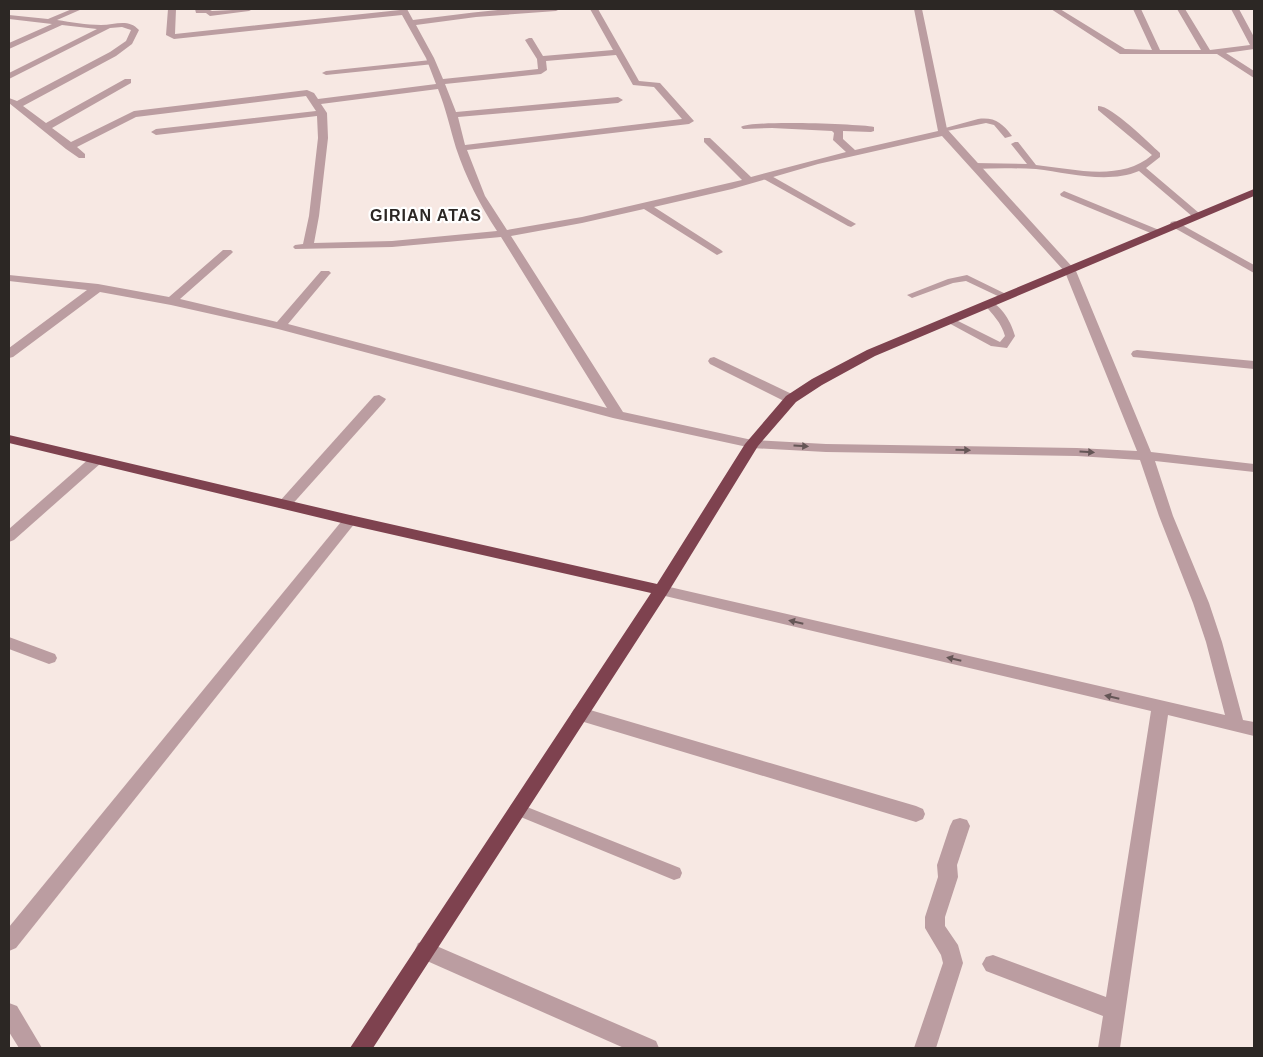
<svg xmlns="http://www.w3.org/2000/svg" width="1263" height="1057" font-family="Arial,sans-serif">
<rect width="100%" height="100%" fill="#f7e8e3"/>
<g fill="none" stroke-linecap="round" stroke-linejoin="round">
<g fill="#bb9da1" fill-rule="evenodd">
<polygon points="431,60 434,60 434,64 326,75 322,73 326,71"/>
<path d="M1098,106C1111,105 1149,143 1160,153V157L1146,168L1199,213V217H1193L1139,171C1108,184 1068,173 1036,169C1015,168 995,168 974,169L970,166L974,163L1027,164L1011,144L1015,142H1018L1036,165C1074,169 1121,182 1152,155L1098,110Z"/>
<path d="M978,119C995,117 1002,123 1012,136L1005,138L994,125L986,123L942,132L938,130Z"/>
<polygon points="762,174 768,174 856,224 851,227 848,226 762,178"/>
<polygon points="1064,191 1159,230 1161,232 1159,234 1153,234 1061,196 1060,194"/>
<polygon points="967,275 1012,297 1010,299 1004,299 966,281 953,283 912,298 907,295 948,279"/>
<path d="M989,301C1002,305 1012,324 1015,336L1007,348L991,346L945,321L950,318L954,319L1000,342L1005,336C1001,322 993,315 984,304Z"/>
<polygon points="517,803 680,868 682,873 680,878 674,880 511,813 509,809 511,805"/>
</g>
<g fill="#bb9da1" fill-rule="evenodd">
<path d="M72,9H82L57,20C71,22 86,25 101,25C115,25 128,18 139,30L132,44L116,56L23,106L46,123L125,79H131V83L52,128L71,142L134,111L307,90L314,93L318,99L436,84L426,58L402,15L174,39L166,35L168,9H176L175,34L400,10L399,9H407L413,20C461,14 511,6 560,9L556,11L476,17L416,25L434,58L443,79L538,69L537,59L525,40L529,38H532L543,56L613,50L590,9H598L639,81L660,83L694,121L689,124L467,150L485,196L507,230L582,217L742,180L704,142V138H710L751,177L846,152L833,140L834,133L832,131L772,128L743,129L741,127C750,120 859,124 874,127V131L871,132L843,131V139L855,150L938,131L914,9H922L947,129L1076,271L1151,452L1254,464V472L1155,461L1173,516L1209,603L1222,642L1243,720L1254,722V736L1168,715L1120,1048H1098L1103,1016L986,971L982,964L986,957L993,955L1106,997L1151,711L661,595L655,594L653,590L655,586L661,585L1225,715L1206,642L1193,603L1159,516L1140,460L1077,456L826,452L752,448L613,418L278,329L171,305L100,292L13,357L9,358V348L87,290L9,281V275L98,284L169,297L223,250H231L233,252L231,254L180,299L277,322L321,271H329L331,273L329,275L288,324L607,408L501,237L392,247L295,249L293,247L295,245L303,244L309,216L318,138L317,116L156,135L151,132L156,129L316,111L306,96L136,117L77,147L85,154V158H79L66,149L9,103V98L17,101L110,52L126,41L131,30L122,27L110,28L9,79V73L97,29L62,25L9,49V43L52,24L9,19V15L48,19ZM616,55L633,85L654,87L682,119L465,145L458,117L618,103L623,100L618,97L456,112L445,84L541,74L547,70L546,61ZM438,89C446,109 450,128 456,148C466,178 480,205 497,231L392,241L314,243L319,216L328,138L327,113L321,104ZM942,136L1065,272L1137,451L1077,448L826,444L752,440L623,412L511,236L582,223L644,209L717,255L723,252L721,250L654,207L732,189L818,164Z"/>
<polygon points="195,9 208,9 212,11 253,9 249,11 210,16 206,13 196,13"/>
<polygon points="1051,9 1060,9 1125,49 1152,50 1133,9 1141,9 1160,50 1201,50 1177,9 1185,9 1210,50 1250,45 1231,9 1239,9 1254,37 1254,49 1226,53 1254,71 1254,78 1217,54 1120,54"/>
<polygon points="1175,221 1254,265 1254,273 1171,226 1170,224 1171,222"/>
<polygon points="1137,350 1254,361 1254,369 1133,357 1131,354 1133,351"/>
<polygon points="714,357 796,396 798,399 791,403 786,402 710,364 708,361 710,358"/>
<polygon points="379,395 386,399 384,402 289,508 279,508 277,505 279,502 374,396"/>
<polygon points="96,456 101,457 103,460 101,463 14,540 9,542 9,529 91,457"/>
<polygon points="350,515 355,517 357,520 355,523 16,948 9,951 9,927 345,517"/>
<polygon points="9,637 55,654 57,658 55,662 49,664 9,649"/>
<polygon points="580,707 916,806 923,809 925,814 923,819 916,822 574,719 571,714 574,709"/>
<polygon points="960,818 967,820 970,826 957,865 958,877 945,917 945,926 958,945 963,963 936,1048 914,1048 943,963 941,955 925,928 925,917 938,877 937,865 950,826 953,820"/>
<polygon points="425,941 656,1041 659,1048 624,1048 418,957 415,950 418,943"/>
<polygon points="9,1003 17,1006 42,1048 19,1048 9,1032"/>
</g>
<polygon fill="#7e424f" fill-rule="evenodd" points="1254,189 1254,196 875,356 822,385 796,402 758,446 667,594 373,1048 350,1048 651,593 350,525 9,443 9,435 350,515 657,584 745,444 786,396 812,379 867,350"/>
</g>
<defs><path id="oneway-solid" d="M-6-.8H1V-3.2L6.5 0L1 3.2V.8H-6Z" transform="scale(1.25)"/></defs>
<g fill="#655656">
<use href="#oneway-solid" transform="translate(801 446) rotate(3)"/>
<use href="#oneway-solid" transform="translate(963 450) rotate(1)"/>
<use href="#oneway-solid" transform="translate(1087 452) rotate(3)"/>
<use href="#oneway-solid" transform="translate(796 622) rotate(-167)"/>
<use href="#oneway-solid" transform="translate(954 659) rotate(-167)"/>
<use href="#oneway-solid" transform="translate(1112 697) rotate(-167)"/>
</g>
<g text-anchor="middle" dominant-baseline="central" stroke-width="4.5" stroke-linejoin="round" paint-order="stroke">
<g font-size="16" font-weight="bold" letter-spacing="1" fill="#2c2724" stroke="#fff">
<text x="426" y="215">GIRIAN ATAS</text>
</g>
</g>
<rect width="1263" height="1057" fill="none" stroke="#2c2724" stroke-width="20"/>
</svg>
